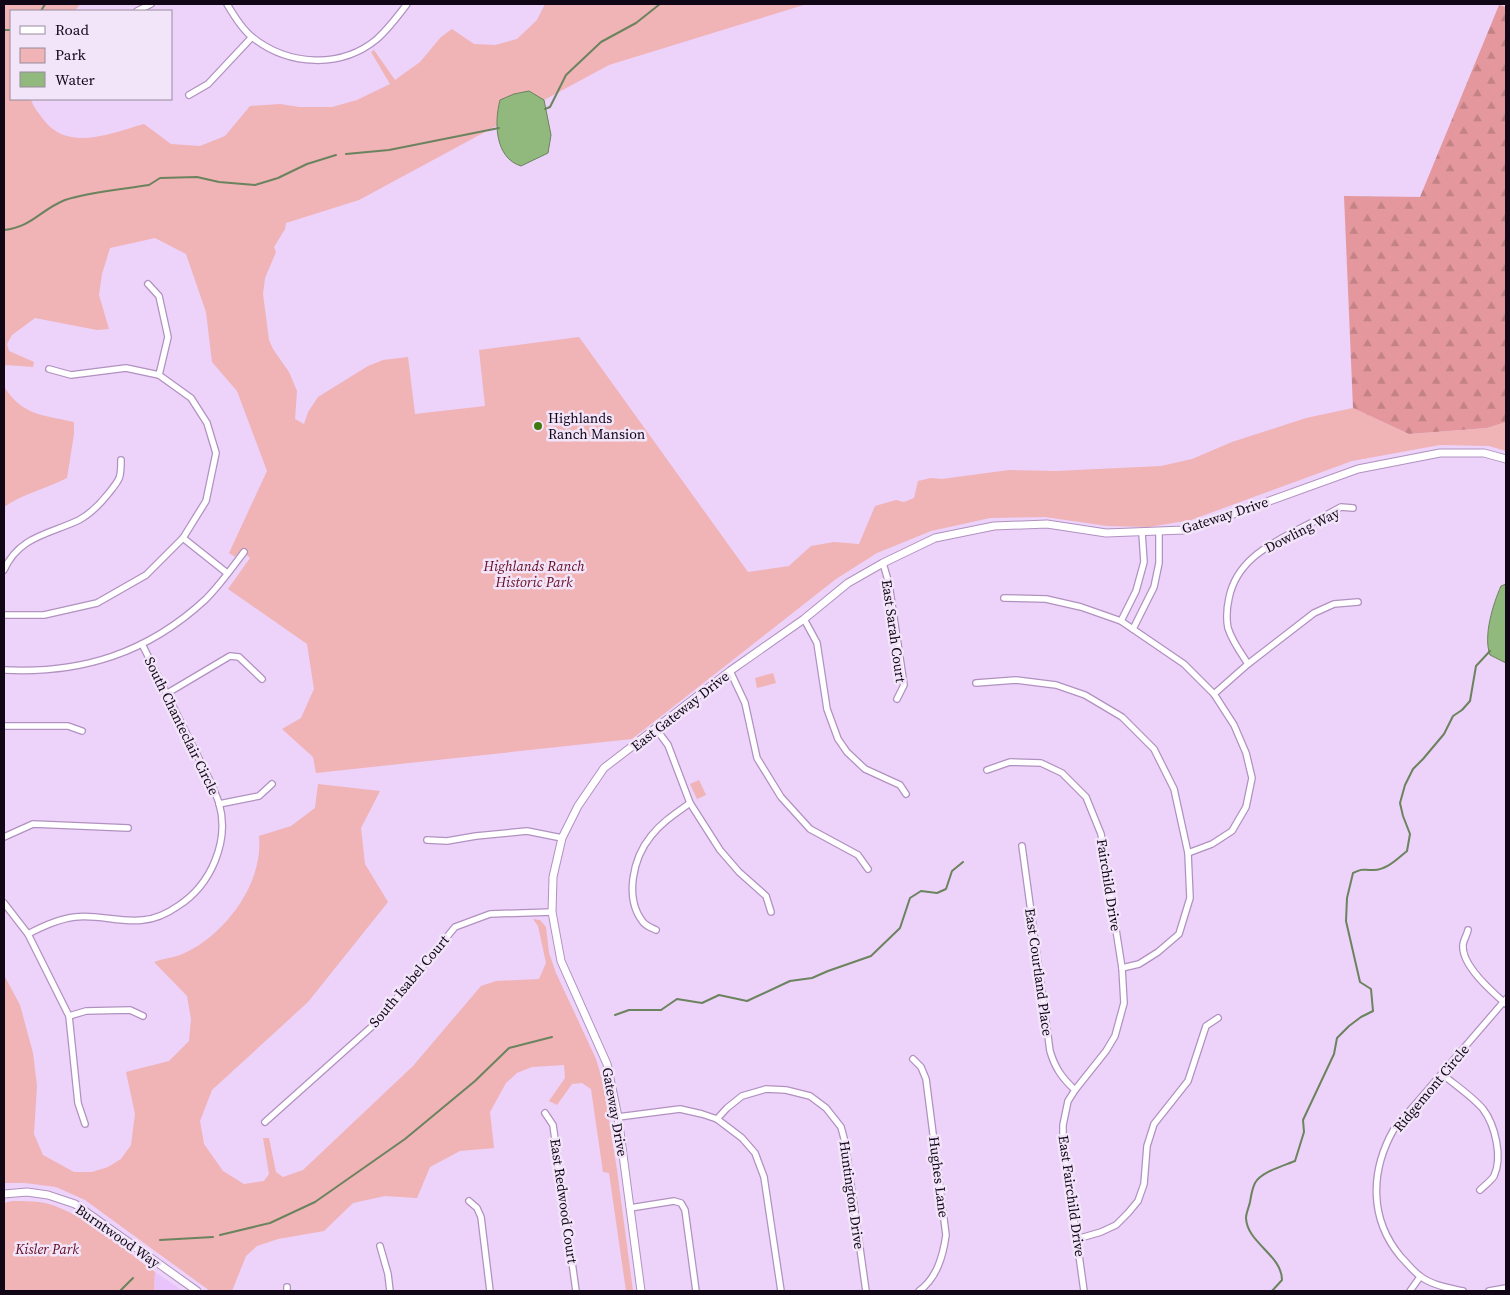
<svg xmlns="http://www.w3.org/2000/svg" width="1510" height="1295" font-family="'Source Serif 4',serif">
<defs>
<pattern id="forest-firs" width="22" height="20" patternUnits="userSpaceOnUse" patternTransform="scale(1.25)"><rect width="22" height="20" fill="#e4989d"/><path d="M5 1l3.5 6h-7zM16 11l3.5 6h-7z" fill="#c38286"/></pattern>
</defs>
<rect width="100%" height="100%" fill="#edd2fa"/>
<polygon fill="#e9c3fb" points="155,1272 183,1291 154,1291"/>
<g fill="#f0b3b6">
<path d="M4,4H80L75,11H11V99H31C33,107 38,112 43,119C68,153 111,133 144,124L171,144L200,146L225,136L250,106L280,104L299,107H332L357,100L390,84L371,52L374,50L395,80L420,62L441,37L452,29L474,44L495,45L517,39L537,20L545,4H807L609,65L359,200L286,223L285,229L274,247L276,252L265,278L263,294L269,340L273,349L289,372L297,391L295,419L304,424L308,412L318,397L368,366L383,360L408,357L415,414L485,406L479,350L579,337L748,572L789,566L811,546L834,542L859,544L875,506L896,500L904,502L914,498L918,481L931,478L942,479L1009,470L1056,471L1161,466L1192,459L1232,442L1306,418L1353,408L1409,434L1487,428L1506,422V451L1489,446L1440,445L1352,461L1191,520L1149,527L1107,526L1045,517L990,518L931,531L877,553L836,579L632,739L316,773L313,757L282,729L301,718L314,689L307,644L228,589L250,558L241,550L235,557L229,553L267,471L237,391L212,362L206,312L186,254L155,238L110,248L102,274L99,295L109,329L97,330L35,318L12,335L7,344L9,351L34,362L33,367L6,365L4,367Z"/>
<path d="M4,385C5,389 7,391 10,395C27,416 48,416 74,422V434L67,478C46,489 22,494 4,507Z"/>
<polygon points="773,673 776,683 757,688 755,678"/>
<polygon points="699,780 706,795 697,799 690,784"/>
<path d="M318,784L380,791L361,828L365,864L388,902L308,1002L212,1090L200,1121L204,1144L223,1171L244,1184L264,1181L269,1174L263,1138H269L276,1172L283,1177L303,1170L413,1066L481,986L496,981L539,979L546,963L538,926L533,919L540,920L546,927L549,953L556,973L596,1059L603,1082L617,1170L633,1291H626L609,1173L603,1172L591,1089L582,1083L572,1084L557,1105L549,1101L565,1078L564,1065L532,1067L517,1073L506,1083L490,1112L494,1148L460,1151L430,1167L417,1198L385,1196L353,1203L324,1231L278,1239L257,1246L246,1256L232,1291H210L85,1200L56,1187L25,1183H4V975L20,1005L33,1053L37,1086L34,1134L43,1155L74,1172H92L108,1167L121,1159L131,1145L135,1114L126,1072L169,1061L189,1041L191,1019L187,996L154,962C162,959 171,958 180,955C223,938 264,884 259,836L291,826L315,808Z"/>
<path d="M12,1201C21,1201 31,1201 39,1202C77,1207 124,1250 155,1272L154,1291H4V1203Z"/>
</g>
<polygon fill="url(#forest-firs)" points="1499,5 1506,7 1506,422 1487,428 1409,434 1353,408 1344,196 1420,197"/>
<g fill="#91b87d" stroke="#6b835e">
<path d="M529,91L544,100L551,135L548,153L521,166C495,158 494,123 500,100L514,94Z"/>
<path d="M1506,584V663L1490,655C1483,636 1493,604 1501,586Z"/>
</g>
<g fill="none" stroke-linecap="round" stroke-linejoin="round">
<g stroke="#6b835e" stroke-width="2">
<polyline points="41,11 45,4"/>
<polyline points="4,30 11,30"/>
<polyline points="545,109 550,107 566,75 601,42 636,23 660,4"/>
<polyline points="346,154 389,150 499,128"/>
<path d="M4,230C32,227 40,210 65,200C87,192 124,189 149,185L160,178L197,177L219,182L255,185L278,178L307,164L336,155"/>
<polyline points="615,1015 629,1010 661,1010 677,999 702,1003 719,995 747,1001 790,981 812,978 828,971 871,956 900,928 910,898 921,891 937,893 946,889 952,871 963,862"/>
<polyline points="220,1235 270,1223 315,1202 405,1139 475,1081 509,1048 552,1037"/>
<polyline points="160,1240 213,1237"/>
<polyline points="120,1291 133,1278"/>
<path d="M1272,1291L1282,1280C1282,1255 1247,1243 1246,1218C1246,1213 1249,1207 1250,1202C1251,1196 1252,1189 1255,1183C1261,1172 1283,1166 1295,1161L1304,1132L1303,1120L1334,1054L1337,1038L1349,1026L1361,1017L1373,1011L1371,989L1360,982L1346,921L1347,898L1353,873C1364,868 1362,870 1372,870C1386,871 1397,859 1407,851L1410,834L1403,816L1400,803L1405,785L1413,769L1423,759L1444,734L1453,716L1462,710L1470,701L1476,666L1490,651"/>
</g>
<g stroke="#b191c0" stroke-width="8">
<g id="minor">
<path d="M227,4C234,16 242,29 252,37C288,66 341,69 377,39C388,29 398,16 407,4"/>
<polyline points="137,11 151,4"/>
<polyline points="189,95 208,84 252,37"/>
<polyline points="148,284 159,296 168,337 159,375"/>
<polyline points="183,538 227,573"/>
<polyline points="883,563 889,584 904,685 897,699"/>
<path d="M4,570C19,536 50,534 79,520C90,514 100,504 108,494C120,479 121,479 121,460"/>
<polyline points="1004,598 1046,599 1081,607 1121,621 1184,664 1214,694 1234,725 1246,753 1252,778 1246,807 1232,831 1212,844 1188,853"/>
<polyline points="4,615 44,615 97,603 146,575 183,538 206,501 216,453 207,423 191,398 159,375 126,368 71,375 49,369"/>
<polyline points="804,619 817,643 827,709 838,739 847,752 865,769 900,785 906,794"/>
<polyline points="1121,621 1136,591 1144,562 1142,533"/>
<polyline points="1133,629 1154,587 1159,563 1159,531"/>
<path d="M1248,664C1241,653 1232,641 1228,628C1226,618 1227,607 1229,598C1236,563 1265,547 1293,532C1309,524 1325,516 1341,507L1353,508"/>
<path d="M4,670C82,674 148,653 206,599C220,585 232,568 244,552"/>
<polyline points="730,671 745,703 757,758 781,797 810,829 858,855 868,869"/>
<polyline points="976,683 1016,680 1056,685 1085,695 1122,717 1154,749 1174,789 1188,853 1190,898 1179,934 1158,952 1139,964 1122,968"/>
<polyline points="166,694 230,656 239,657 262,679"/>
<polyline points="1214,694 1248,664 1314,613 1334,604 1358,602"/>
<polyline points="4,726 68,726 82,731"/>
<polyline points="656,729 668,745 690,803 720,850 739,872 766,896 771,912"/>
<polyline points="987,770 1010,762 1041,763 1062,773 1086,797 1101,834 1122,968 1124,1003 1115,1036 1106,1051 1075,1090 1068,1101 1063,1125 1063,1140 1084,1291"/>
<polyline points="219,804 259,796 272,784"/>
<polyline points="4,837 33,824 128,828"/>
<polyline points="427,840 447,841 476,836 527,831 562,838"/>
<path d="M1022,846L1050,1051C1055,1068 1062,1078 1075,1090"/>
<polyline points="4,903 28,934 69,1016 78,1103 85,1124"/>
<path d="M656,930C652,928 646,926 643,922C624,898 633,858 651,836C662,822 676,813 690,803"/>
<path d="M1468,930C1467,935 1463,941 1463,945C1461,965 1492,992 1506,1004"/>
<path d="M28,934C43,926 58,919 75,917C97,914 121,923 143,920C156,919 168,913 178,906C211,885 230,841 219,803C217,797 214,791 212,785L142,644"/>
<polyline points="69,1016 86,1011 130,1010 143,1016"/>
<path d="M913,1059L921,1067L926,1079L946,1235C943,1256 937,1278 919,1291"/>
<path d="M1442,1074C1455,1085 1472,1096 1483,1109C1495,1125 1503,1157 1494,1176C1491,1181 1484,1186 1480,1190"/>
<polyline points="545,1113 553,1125 576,1291"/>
<polyline points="618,1117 680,1109 702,1114 717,1119 742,1138 755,1153 764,1177 781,1291"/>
<polyline points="717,1119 727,1108 742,1096 766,1089 786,1090 810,1096 826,1108 841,1127 845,1142 866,1291"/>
<polyline points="265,1122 378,1021 455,927 490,914 552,912"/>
<polyline points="469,1201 477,1208 481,1217 490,1291"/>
<polyline points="630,1208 674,1201 681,1203 685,1210 696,1291"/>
<polyline points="1077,1239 1101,1232 1116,1225 1128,1213 1138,1201 1144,1184 1147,1146 1154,1124 1188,1081 1206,1026 1218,1018"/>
<polyline points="380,1246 388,1274 390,1291"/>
<polyline points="287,1287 287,1291"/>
<polyline points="1410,1291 1420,1277"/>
<path d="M1463,1291C1449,1288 1431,1285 1420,1276C1413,1271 1407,1263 1401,1257C1369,1219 1370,1171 1394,1129L1506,999"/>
<polyline points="1489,1291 1506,1288"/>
</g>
</g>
<g stroke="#b191c0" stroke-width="9">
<g id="tertiary">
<polyline points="4,1194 27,1192 48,1195 75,1204 197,1291"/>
<polyline points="641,1291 618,1117 607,1064 561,961 552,912 553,877 562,838 578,806 604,768 730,671 804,619 848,583 883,563 935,538 994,526 1047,524 1106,533 1184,530 1225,517 1358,469 1440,453 1484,453 1506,459"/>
</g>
</g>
<use href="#minor" stroke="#fff" stroke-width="5.5"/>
<use href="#tertiary" stroke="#fff" stroke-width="7"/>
</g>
<circle fill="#3f780e" stroke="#f2e5f9" stroke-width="2" cx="538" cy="426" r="5"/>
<g text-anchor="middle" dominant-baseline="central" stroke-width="5" stroke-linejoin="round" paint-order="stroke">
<g font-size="14" fill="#110616" stroke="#f2e5f9" text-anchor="start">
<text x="548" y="418">Highlands<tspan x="548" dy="16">Ranch Mansion</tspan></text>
</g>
<g font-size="14" fill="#110616" stroke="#f2e5f9">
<text transform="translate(1225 515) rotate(-18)">Gateway Drive</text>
<text transform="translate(1302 530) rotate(-27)">Dowling Way</text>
<text transform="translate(894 631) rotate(82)">East Sarah Court</text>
<text transform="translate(680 711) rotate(-38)">East Gateway Drive</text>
<text transform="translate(182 726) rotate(64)">South Chanteclair Circle</text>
<text transform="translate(1109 885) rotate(81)">Fairchild Drive</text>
<text transform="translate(1039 972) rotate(82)">East Courtland Place</text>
<text transform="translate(409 981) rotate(-50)">South Isabel Court</text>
<text transform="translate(1431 1088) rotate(-50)">Ridgemont Circle</text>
<text transform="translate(615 1112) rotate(80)">Gateway Drive</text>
<text transform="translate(939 1177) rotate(83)">Hughes Lane</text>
<text transform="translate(852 1195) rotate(82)">Huntington Drive</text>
<text transform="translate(1072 1196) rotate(82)">East Fairchild Drive</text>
<text transform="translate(564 1201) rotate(82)">East Redwood Court</text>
<text transform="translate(118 1236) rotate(35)">Burntwood Way</text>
</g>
<g font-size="14" font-style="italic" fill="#64091f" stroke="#f2e5f9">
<text x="534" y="566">Highlands Ranch<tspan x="534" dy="16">Historic Park</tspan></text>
<text x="47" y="1249">Kisler Park</text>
</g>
</g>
<rect width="1510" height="1295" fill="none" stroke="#110616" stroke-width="10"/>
<rect x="10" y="10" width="162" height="90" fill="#f2e5f9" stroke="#988c9e"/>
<rect x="20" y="26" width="25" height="8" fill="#ffffff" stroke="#988c9e"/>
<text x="55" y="35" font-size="15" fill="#110616">Road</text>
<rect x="20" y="48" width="25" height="15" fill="#f0b3b6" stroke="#988c9e"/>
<text x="55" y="60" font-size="15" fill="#110616">Park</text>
<rect x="20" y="72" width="25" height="15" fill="#91b87d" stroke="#988c9e"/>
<text x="55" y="85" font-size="15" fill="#110616">Water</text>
</svg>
